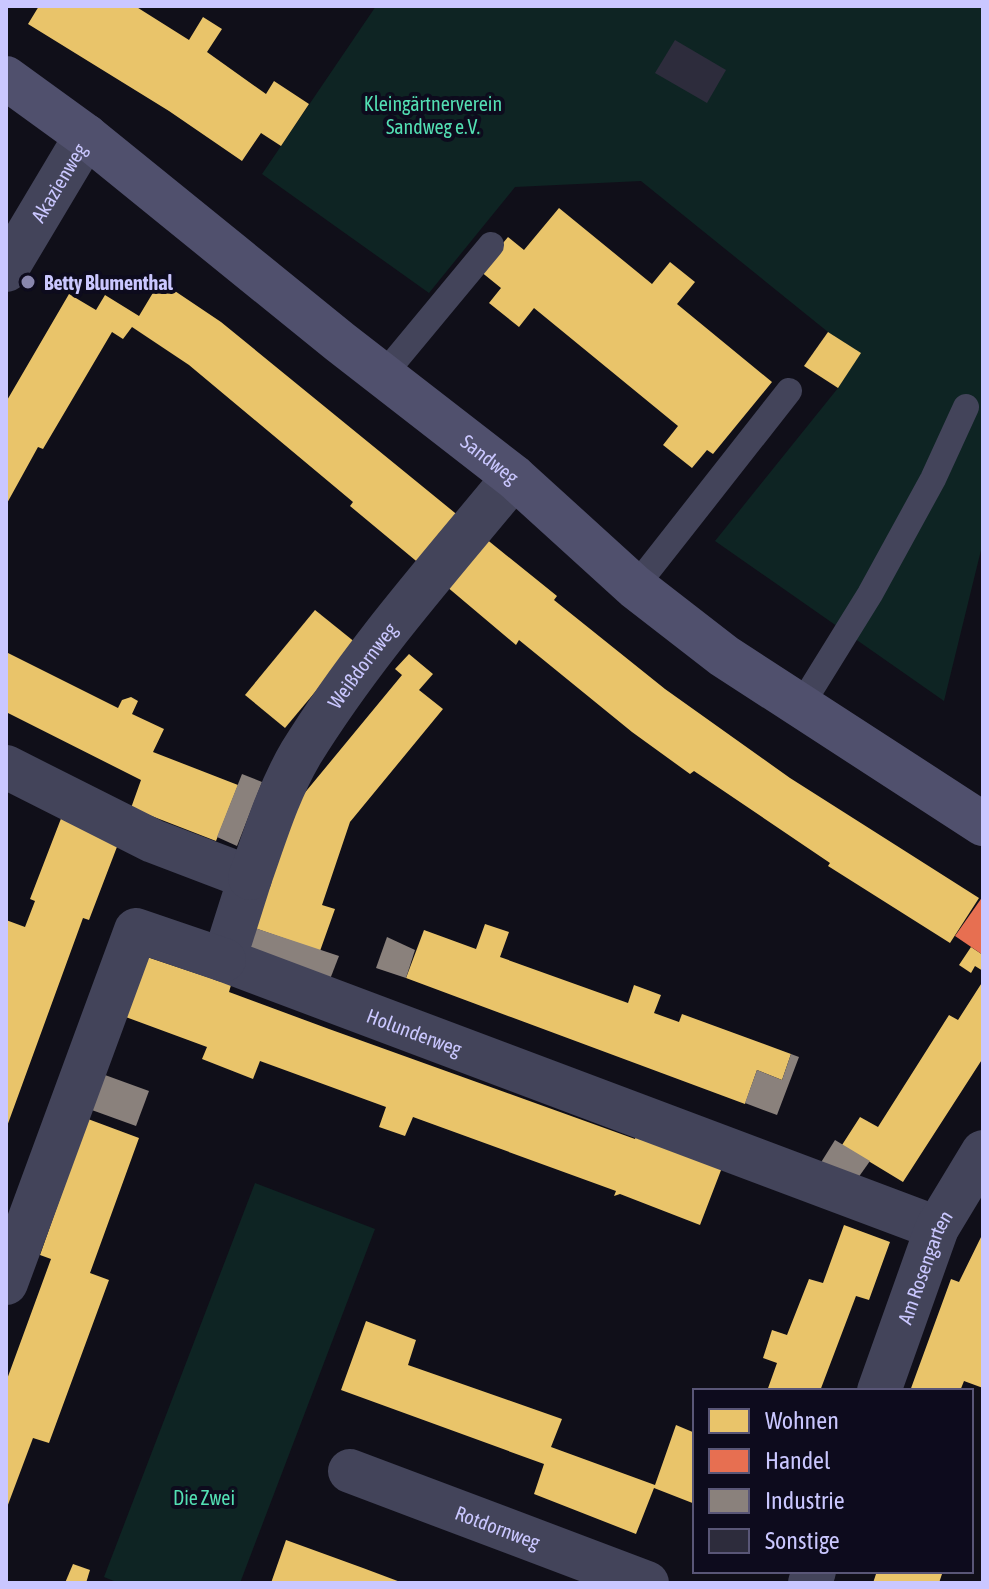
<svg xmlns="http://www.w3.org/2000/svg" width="989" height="1589" font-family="'Asap Condensed',sans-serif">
<rect width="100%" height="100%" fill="#100f19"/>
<g fill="#0e2423">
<polygon points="376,6 983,6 983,542 944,701 715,541 838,388 860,353 828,332 641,181 515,187 429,293 262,174"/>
<polygon points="255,1183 375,1229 240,1583 119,1583 104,1577"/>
</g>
<g fill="#e9c46a">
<polygon points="39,6 135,6 189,40 203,17 222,29 207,52 266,94 274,81 309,104 281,146 261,133 242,161 169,111 28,24"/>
<polygon points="559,208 652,284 670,262 695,282 677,304 772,382 713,454 707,450 692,468 663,445 678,426 534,308 519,327 489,303 501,288 480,271 508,237 524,250"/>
<polygon points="160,281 221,322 460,517 421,565 350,506 353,502 189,365 132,327 123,339 112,332 43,449 38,447 6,505 6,402 69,294 96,310 105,295 139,316"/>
<polygon points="828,332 861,353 838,388 804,366"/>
<polygon points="485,538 557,596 554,600 665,689 790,778 979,898 950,943 828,866 830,863 694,771 690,774 632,732 519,640 516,645 446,586"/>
<polygon points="315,610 356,643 285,728 245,695"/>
<polygon points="6,652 118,708 122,700 131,697 138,701 132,714 164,729 153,752 238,785 216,841 131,808 141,780 6,712"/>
<polygon points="409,654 433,674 419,690 443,709 350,822 322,905 335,909 320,951 249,926 298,801 402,675 395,669"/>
<polygon points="62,816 120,839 89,920 83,918 6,1129 6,920 25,927 35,901 30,899"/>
<polygon points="485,924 509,932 500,957 628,1003 634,985 661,995 654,1013 679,1022 682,1014 791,1054 782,1080 757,1070 745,1104 406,978 424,930 476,949"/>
<polygon points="971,947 983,955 983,971 975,966 971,973 959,965"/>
<polygon points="144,956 231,985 229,992 329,1029 635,1139 637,1133 723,1165 700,1225 620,1194 614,1196 616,1191 413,1117 405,1136 379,1127 386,1107 260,1061 253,1079 202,1059 207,1047 123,1016"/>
<polygon points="983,981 983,1058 903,1182 842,1145 860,1117 878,1127 949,1015 958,1020"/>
<polygon points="88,1119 139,1138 90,1273 109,1280 49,1443 33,1438 6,1510 6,1382 51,1259 40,1255"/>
<polygon points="844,1225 890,1242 869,1300 856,1296 820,1391 767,1391 777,1363 763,1358 772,1330 787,1335 809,1279 823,1283"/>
<polygon points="983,1233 983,1388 964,1381 960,1391 910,1391 951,1279 959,1282"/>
<polygon points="366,1321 416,1340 408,1365 562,1419 551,1447 655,1485 676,1425 695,1433 695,1504 654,1488 636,1534 534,1494 544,1464 341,1390"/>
<polygon points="286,1540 363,1568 403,1583 271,1583"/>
<polygon points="73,1564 90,1570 86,1583 65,1583"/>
<polygon points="877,1571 943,1571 939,1583 873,1583"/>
</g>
<polygon fill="#e76f51" points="983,896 983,955 955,936"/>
<g fill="#8a817c">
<polygon points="242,774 262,782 237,846 217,837"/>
<polygon points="255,928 339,956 327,987 244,957"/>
<polygon points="387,937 415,950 406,978 376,968"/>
<polygon points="791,1054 799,1057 777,1115 745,1103 757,1070 782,1080"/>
<polygon points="105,1075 149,1091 136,1126 89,1109"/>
<polygon points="835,1140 870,1161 858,1178 820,1164"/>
</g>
<polygon fill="#2d2c3c" points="675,40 726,70 707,103 655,73"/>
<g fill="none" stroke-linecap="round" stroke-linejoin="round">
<g stroke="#43445a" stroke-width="26">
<polyline points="384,374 491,245"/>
<polyline points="635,587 789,391"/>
<polyline points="800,707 870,594 933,479 966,407"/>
</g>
<g stroke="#43445a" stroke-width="44">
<path id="s1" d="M6,270L86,136"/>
<path id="s2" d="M6,767L153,841L250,878L224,960L937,1228"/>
<path id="s3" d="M250,878C265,836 278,792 301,753C362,654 440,567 514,477"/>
<polyline points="6,1283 136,930 224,960"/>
<path id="s4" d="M879,1391L937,1228L983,1152"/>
<path id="s5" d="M350,1471L647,1583"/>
<polyline points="810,1583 814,1571"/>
</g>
<path stroke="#50506d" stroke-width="44" id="s6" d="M6,78L86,136L340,342L514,477L635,587L724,656L983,824"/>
</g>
<circle fill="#8987ae" stroke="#0d0b1d" stroke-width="3" cx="28" cy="282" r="8"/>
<g text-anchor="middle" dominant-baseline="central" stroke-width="8" stroke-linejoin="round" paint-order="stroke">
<g font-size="20" fill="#53dfb3" stroke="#0d0b1d">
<text x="433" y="103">Kleingärtnerverein<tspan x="433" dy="23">Sandweg e.V.</tspan></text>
<text x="204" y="1497">Die Zwei</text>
</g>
<g font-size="20" fill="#cac7ff" stroke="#0d0b1d">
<text stroke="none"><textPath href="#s1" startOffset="102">Akazienweg</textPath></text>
<text stroke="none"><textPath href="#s6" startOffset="616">Sandweg</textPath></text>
<text stroke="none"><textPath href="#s3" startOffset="242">Weißdornweg</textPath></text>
<text stroke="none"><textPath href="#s2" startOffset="558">Holunderweg</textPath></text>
<text stroke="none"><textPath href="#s4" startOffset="132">Am Rosengarten</textPath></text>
<text stroke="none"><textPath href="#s5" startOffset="158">Rotdornweg</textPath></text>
</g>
<g font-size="20" font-weight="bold" fill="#cac7ff" stroke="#0d0b1d" text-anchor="start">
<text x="44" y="282">Betty Blumenthal</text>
</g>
</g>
<rect width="989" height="1589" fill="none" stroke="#cac7ff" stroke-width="16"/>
<rect x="693" y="1389" width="280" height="184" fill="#0d0b1d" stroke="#595677" stroke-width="2"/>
<rect x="709" y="1409" width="40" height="24" fill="#e9c46a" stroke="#595677" stroke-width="2"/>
<text x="765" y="1429" font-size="24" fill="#cac7ff">Wohnen</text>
<rect x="709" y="1449" width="40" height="24" fill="#e76f51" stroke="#595677" stroke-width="2"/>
<text x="765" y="1469" font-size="24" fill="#cac7ff">Handel</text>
<rect x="709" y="1489" width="40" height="24" fill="#8a817c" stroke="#595677" stroke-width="2"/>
<text x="765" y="1509" font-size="24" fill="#cac7ff">Industrie</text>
<rect x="709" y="1529" width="40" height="24" fill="#2d2c3c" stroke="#595677" stroke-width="2"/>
<text x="765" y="1549" font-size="24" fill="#cac7ff">Sonstige</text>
</svg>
